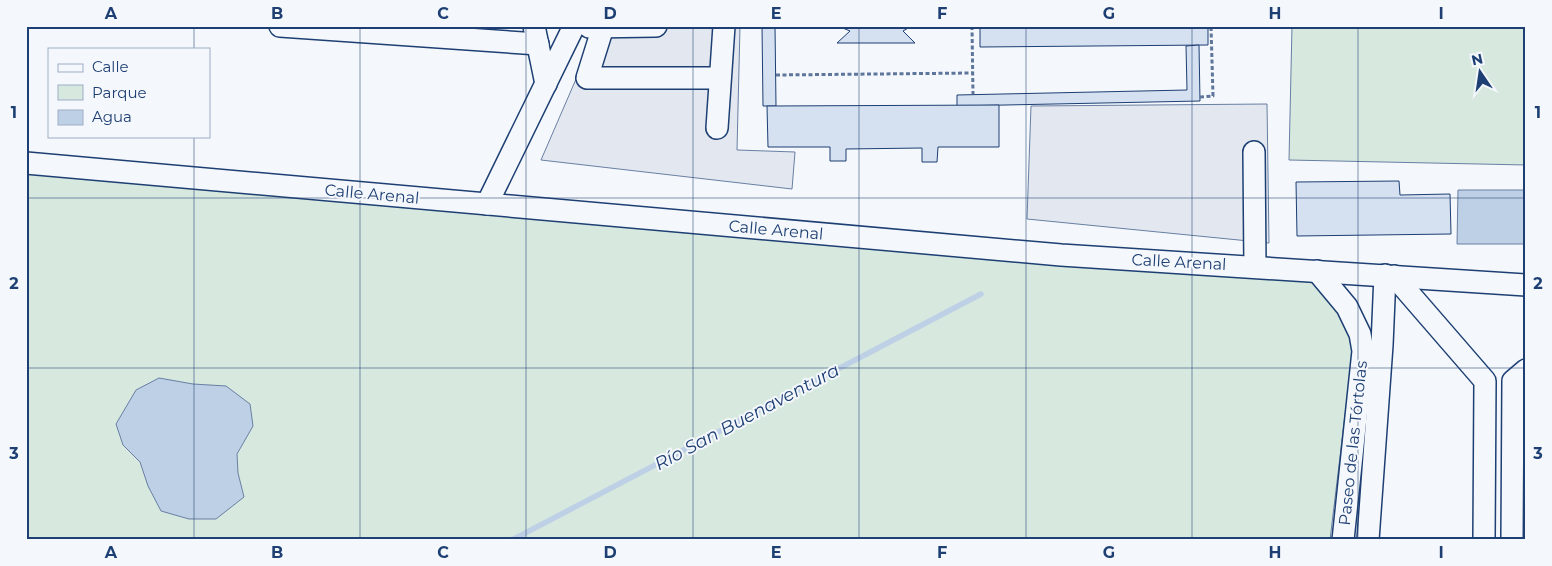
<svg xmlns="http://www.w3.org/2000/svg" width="1552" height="566" font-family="Montserrat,sans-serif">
<rect width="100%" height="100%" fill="#f4f7fb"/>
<g fill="#d7e8df" stroke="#687fa3">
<polygon points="1292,26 1526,26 1526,165 1289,160"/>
<polygon points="26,172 1109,268 1314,282 1355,332 1330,540 26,540"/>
</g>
<g fill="#e3e8f0" stroke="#687fa3">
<polygon points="599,26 740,26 737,150 795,152 792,189 541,160"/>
<polygon points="1267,104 1269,243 1027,219 1031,106"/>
</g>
<g fill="#bed0e5" stroke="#687fa3">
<polygon points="1458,190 1526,190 1526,244 1457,244"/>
<polygon points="159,378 193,384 226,386 250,404 253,426 237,454 238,473 244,497 216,519 189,519 161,511 148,486 140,462 123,445 116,424 136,390"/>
</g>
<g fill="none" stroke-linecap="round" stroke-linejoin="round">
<polyline stroke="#bed0e5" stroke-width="5.5" points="512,540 981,294"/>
</g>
<g fill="#d5e0f0" stroke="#1d3f73">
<polygon points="762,26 775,26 776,106 763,106"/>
<polygon points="838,26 912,26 903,31 915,43 837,43 850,31"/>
<polygon points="980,26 1208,26 1208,45 980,47"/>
<polygon points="1199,45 1200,101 957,106 957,95 1187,90 1186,46"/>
<polygon points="999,105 999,147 938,147 937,162 922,162 922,148 846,149 846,161 830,161 830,147 768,147 767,106"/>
<polygon points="1399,181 1400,195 1450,194 1451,234 1297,236 1296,182"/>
</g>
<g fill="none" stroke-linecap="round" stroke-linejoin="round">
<g stroke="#1d3f73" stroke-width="24">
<g id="minor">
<polyline points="280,26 538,44"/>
<polyline points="534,26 546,84"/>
<polyline points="589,27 656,26"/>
<polyline points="603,27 587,78 720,78"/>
<polyline points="717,128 724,26"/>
<polyline points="1254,152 1255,267"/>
<polyline points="26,163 1061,255 1526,285"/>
<polyline points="487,204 574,26"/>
<polyline points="1317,271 1347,307 1360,334 1363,351 1343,540"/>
<polyline points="1394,276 1485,381 1484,540"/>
<polyline points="1368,540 1382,345 1385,275"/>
<polyline points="1512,540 1513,381 1526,370"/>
</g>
</g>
<g stroke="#5e769c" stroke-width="3" stroke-dasharray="4 2.5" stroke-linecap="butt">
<polyline points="972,26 973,94"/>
<polyline points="776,75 973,73"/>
<polyline points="1200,97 1213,96 1211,26"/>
</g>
<use href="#minor" stroke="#f4f7fb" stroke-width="21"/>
</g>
<path fill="none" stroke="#1d3f73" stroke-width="1" stroke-opacity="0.55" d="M194,26V49M360,26V540M526,26V540M693,26V540M859,26V540M1026,26V540M1192,26V540M1358,26V540M194,136V540M26,198H1526M26,368H1526"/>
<g text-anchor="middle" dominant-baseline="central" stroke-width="4" stroke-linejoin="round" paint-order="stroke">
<g font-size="16" fill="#1d3f73" stroke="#f4f7fb">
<text transform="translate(372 194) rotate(5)">Calle Arenal</text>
<text transform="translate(776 230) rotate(5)">Calle Arenal</text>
<text transform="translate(1179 262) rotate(3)">Calle Arenal</text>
<text transform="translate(1353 443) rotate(-84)">Paseo de las Tórtolas</text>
</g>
<g font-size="18" font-style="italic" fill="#1d3f73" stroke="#f4f7fb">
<text transform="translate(747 417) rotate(-28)">Río San Buenaventura</text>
</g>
</g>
<rect width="1552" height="566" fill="none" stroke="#f4f7fb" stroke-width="55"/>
<rect x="48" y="48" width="162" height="90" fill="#f4f7fb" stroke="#9eadc5"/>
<rect x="58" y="64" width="25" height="8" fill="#f4f7fb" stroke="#9eadc5"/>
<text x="92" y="72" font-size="15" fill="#1d3f73">Calle</text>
<rect x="58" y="85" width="25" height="15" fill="#d7e8df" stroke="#9eadc5"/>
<text x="92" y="98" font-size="15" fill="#1d3f73">Parque</text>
<rect x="58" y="110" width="25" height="15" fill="#bed0e5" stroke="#9eadc5"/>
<text x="92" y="122" font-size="15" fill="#1d3f73">Agua</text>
<g transform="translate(1480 72) rotate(347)" stroke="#f4f7fb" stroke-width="4" paint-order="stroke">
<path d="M0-4L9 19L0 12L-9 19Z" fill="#1d3f73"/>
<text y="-8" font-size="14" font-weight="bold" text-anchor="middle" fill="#1d3f73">N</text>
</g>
<rect x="28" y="28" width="1496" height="510" fill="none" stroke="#1d3f73" stroke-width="2"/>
<g font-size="16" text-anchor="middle" font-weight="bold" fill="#1d3f73">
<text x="111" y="19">A</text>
<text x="277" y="19">B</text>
<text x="443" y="19">C</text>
<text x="610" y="19">D</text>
<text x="776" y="19">E</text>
<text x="942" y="19">F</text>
<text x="1109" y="19">G</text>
<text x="1275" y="19">H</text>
<text x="1441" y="19">I</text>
<text x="14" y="118">1</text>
<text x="1538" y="118">1</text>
<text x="14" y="289">2</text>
<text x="1538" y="289">2</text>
<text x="14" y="459">3</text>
<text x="1538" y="459">3</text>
<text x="111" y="558">A</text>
<text x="277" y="558">B</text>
<text x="443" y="558">C</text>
<text x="610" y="558">D</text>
<text x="776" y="558">E</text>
<text x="942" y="558">F</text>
<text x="1109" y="558">G</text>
<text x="1275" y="558">H</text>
<text x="1441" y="558">I</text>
</g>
</svg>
